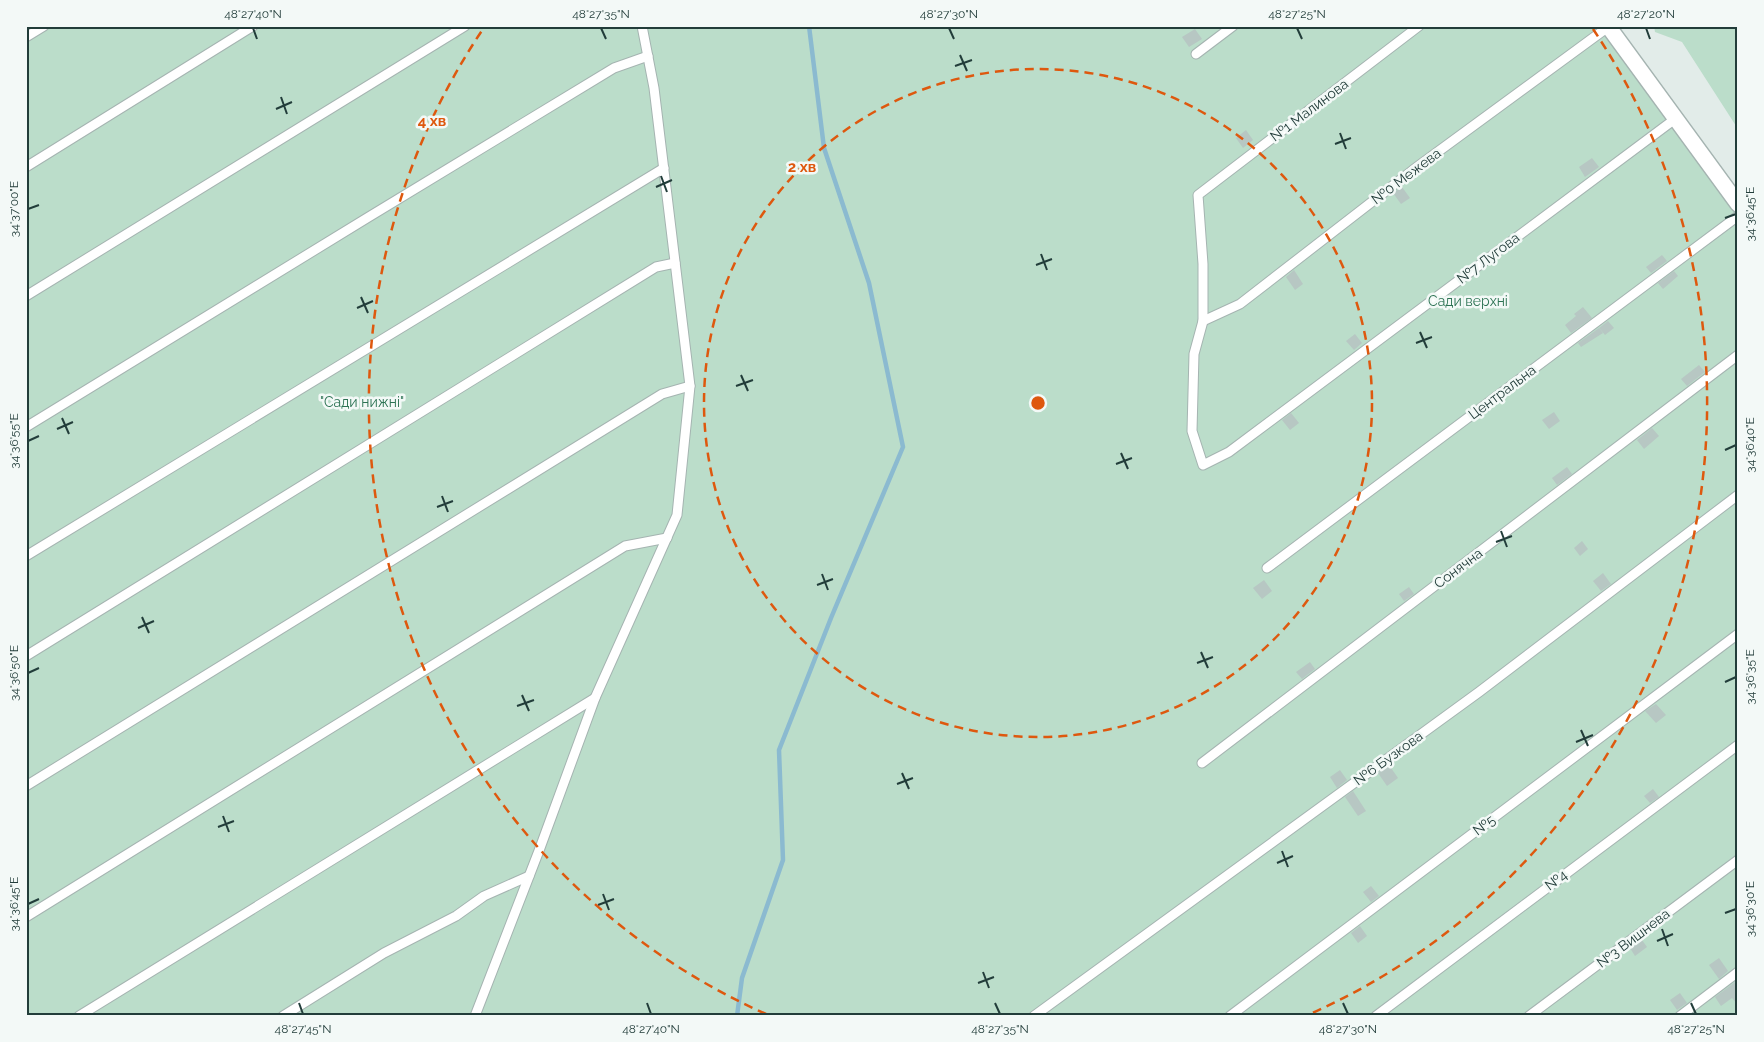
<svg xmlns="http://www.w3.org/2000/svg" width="1764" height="1042" font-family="Raleway,sans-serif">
<rect width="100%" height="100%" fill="#e2ece9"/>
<g fill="#bbddca">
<polygon points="26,26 1603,26 1738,211 1738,1016 26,1016"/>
<polygon points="1654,26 1738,26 1738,129 1682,42 1655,32"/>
</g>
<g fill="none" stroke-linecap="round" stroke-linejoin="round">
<polyline stroke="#8bbad0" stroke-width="4.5" points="737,1016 742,978 783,860 779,750 831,618 903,447 869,283 824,148 809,26"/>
</g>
<g fill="#b7c7c3">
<polygon points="1195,29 1202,39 1189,47 1182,37"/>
<polygon points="1246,130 1253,140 1243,148 1236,138"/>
<polygon points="1592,158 1599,167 1585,177 1579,167"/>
<polygon points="1402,187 1410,198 1401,204 1393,193"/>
<polygon points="1662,255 1667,261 1651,273 1646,267"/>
<polygon points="1294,270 1303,284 1295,290 1286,277"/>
<polygon points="1674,271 1678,276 1663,289 1658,283"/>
<polygon points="1583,307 1592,318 1571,333 1565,325 1576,316 1574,314"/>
<polygon points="1608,321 1614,328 1605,335 1599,328"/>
<polygon points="1599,328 1603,333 1581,347 1578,343"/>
<polygon points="1355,334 1362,343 1354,350 1346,341"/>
<polygon points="1699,365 1705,372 1687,386 1681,379"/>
<polygon points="1554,412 1560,421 1549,429 1542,420"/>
<polygon points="1291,413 1299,423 1290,430 1282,420"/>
<polygon points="1652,428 1659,436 1644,449 1637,440"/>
<polygon points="1567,467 1572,474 1557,485 1552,478"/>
<polygon points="1582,541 1588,549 1580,556 1574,548"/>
<polygon points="1603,573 1611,584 1601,591 1593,581"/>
<polygon points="1264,580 1272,591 1262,599 1253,588"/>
<polygon points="1409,587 1414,594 1404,601 1399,594"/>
<polygon points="1310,662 1315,669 1302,679 1296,672"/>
<polygon points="1656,704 1666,715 1656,723 1645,711"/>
<polygon points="1389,765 1398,778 1387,786 1378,773"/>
<polygon points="1340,770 1347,780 1337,788 1330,777"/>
<polygon points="1653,789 1659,797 1650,803 1644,796"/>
<polygon points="1353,791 1366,811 1358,816 1345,797"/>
<polygon points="1371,886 1379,896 1371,902 1363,892"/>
<polygon points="1360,926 1367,936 1358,943 1351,933"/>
<polygon points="1642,940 1647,947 1635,956 1630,948"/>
<polygon points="1719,958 1728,971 1719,979 1709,965"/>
<polygon points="1738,980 1738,1005 1732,998 1721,1006 1715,997"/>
<polygon points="1680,993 1687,1003 1677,1010 1670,1000"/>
</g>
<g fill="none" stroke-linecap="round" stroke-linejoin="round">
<g stroke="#a5b4b1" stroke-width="11">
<g id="service">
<polyline points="1419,26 1198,195 1203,264 1203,321 1194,354 1192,431 1203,465 1229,452 1675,119"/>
<polyline points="26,37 44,26"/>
<polyline points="1196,54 1233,26"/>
<polyline points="26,167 253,26"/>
<polyline points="26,296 465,26"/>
<polyline points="1203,321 1240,304 1413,170 1608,27"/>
<polyline points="26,427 367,218 614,68 648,56"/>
<polyline points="26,556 664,168"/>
<polyline points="1267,568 1738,216"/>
<polyline points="26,656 656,267 675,263"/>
<polyline points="1202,763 1738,355"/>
<polyline points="26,786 662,394 690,386"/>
<polyline points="26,917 625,546 667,538"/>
<polyline points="79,1016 595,698"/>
<polyline points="283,1016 384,953 456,916 484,896 529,876"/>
<polyline points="475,1016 540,848 595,698 677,515 690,386 654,88 642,26"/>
<polyline points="1034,1016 1479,692 1738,495"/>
<polyline points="1230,1016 1738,634"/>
<polyline points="1376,1016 1738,745"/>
<polyline points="1529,1016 1738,860"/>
<polyline points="1680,1016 1738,972"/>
</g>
</g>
<g stroke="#a5b4b1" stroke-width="18">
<polyline id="minor" points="1608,26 1738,204"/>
</g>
<use href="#service" stroke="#fff" stroke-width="9"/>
<use href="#minor" stroke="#fff" stroke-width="15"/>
</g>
<path fill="none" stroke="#223d3a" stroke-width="2" d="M253,28L257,39M601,28L606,39M949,28L954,39M1297,28L1302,39M1646,28L1650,39M960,55L967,71M955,66L972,60M281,97L287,114M276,109L292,102M1340,133L1346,149M1335,144L1351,138M661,176L667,192M656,187L672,180M28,209L39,205M1725,218L1736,214M1041,254L1047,270M1036,265L1052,259M361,297L368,313M357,308L373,301M1420,332L1427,348M1416,343L1432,337M741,375L748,391M736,386L753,380M62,418L69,434M57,429L73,422M28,441L39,436M1725,450L1736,445M1121,453L1128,469M1116,464L1132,458M442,496L448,512M437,507L453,501M1501,531L1507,547M1496,542L1512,536M822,574L828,590M817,585L833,579M142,617L149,633M138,628L154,621M1201,652L1208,668M1197,663L1213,657M28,673L39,668M1725,682L1736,677M522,695L529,711M517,706L534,700M1581,730L1588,746M1576,742L1593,735M902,773L909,789M897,784L913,778M223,816L229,832M218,827L234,821M1282,851L1288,867M1277,863L1293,856M603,894L609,910M28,904L39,899M598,905L614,899M1725,913L1736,909M1662,929L1668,946M1657,941L1673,934M983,972L989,988M978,983L994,977M299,1003L303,1014M647,1003L651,1014M995,1003L1000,1014M1343,1003L1348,1014M1691,1003L1696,1014"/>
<g fill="none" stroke="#de580e" stroke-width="2.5" stroke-dasharray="9 6">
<circle cx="1038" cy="403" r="334"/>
<path d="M766 1014A669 669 0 0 1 483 29M1593 29A669 669 0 0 1 1310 1014"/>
</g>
<g text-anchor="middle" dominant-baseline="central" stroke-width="5" stroke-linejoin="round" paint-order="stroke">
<g font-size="14" fill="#223d3a" stroke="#f3f9f7">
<text transform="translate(1309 110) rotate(-37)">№1 Малинова</text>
<text transform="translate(1406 176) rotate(-37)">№0 Межева</text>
<text transform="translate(1488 258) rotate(-37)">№7 Лугова</text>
<text transform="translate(1502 392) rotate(-37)">Центральна</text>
<text transform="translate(1458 568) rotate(-37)">Сонячна</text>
<text transform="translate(1388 758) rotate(-36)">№6 Бузкова</text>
<text transform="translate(1484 825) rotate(-37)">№5</text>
<text transform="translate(1556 880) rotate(-37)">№4</text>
<text transform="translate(1633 938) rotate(-37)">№3 Вишнева</text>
</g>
<g font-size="14" fill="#2d7354" stroke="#f3f9f7">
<text x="1468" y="301">Сади верхні</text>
<text x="362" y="402">"Сади нижні"</text>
</g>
</g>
<circle cx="1038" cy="403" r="8" fill="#de580e" stroke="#f3f9f7" stroke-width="2.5"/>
<g font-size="15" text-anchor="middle" font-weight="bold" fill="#de580e" stroke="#f3f9f7" stroke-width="5" stroke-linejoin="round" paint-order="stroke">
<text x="432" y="126">4 хв</text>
<text x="802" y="172">2 хв</text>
</g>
<rect width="1764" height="1042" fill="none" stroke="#f3f9f7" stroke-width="55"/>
<rect x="28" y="28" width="1708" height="986" fill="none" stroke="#223d3a" stroke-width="2"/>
<g font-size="12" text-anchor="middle" fill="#223d3a">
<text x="253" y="18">48°27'40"N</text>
<text x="601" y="18">48°27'35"N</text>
<text x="949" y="18">48°27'30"N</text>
<text x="1297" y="18">48°27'25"N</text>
<text x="1646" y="18">48°27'20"N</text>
<text transform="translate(14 209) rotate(-90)" y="4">34°37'00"E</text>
<text transform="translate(1750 214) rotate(-90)" y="4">34°36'45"E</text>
<text transform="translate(14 441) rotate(-90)" y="4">34°36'55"E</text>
<text transform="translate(1750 445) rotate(-90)" y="4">34°36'40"E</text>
<text transform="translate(14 673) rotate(-90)" y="4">34°36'50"E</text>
<text transform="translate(1750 677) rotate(-90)" y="4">34°36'35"E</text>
<text transform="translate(14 904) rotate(-90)" y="4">34°36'45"E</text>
<text transform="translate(1750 909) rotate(-90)" y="4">34°36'30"E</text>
<text x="303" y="1033">48°27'45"N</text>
<text x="651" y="1033">48°27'40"N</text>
<text x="1000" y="1033">48°27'35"N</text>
<text x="1348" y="1033">48°27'30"N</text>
<text x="1696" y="1033">48°27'25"N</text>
</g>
</svg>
